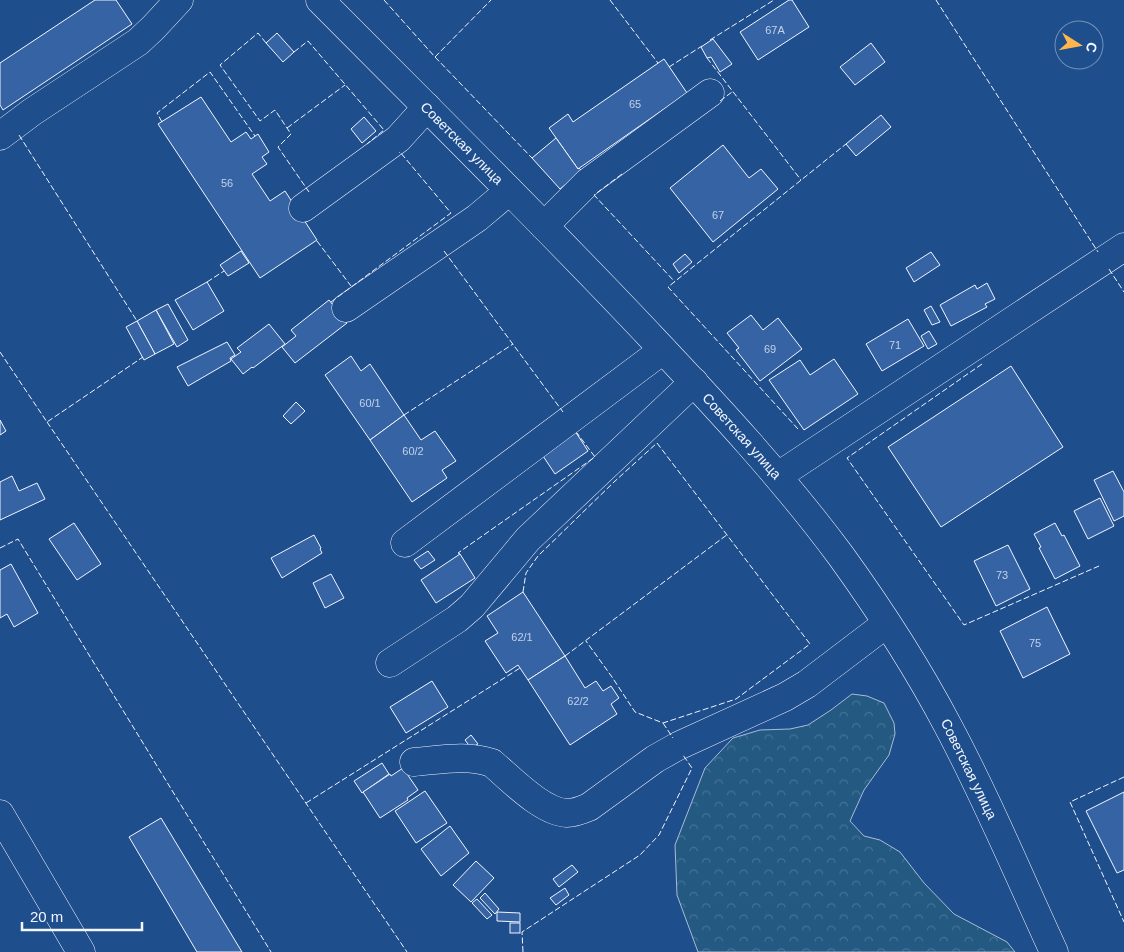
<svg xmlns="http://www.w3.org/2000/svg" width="1124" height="952" font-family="Arial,sans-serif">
<defs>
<pattern id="forest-crowns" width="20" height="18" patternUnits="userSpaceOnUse" patternTransform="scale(1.25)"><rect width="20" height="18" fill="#245a82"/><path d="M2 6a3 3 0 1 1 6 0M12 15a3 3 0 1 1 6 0" fill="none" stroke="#447295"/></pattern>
</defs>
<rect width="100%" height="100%" fill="#1f4e8c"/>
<polygon fill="url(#forest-crowns)" stroke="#a8bbd7" points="852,694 867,696 884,703 894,723 895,734 889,755 864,790 850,821 864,836 880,840 900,852 924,883 954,914 1007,942 1015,952 698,952 677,895 675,845 705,768 733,738 760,730 790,729 808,725 831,710"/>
<g fill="#3563a3" stroke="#f2f6ff">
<polygon points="95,0 116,0 132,24 3,110 0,105 0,63"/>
<polygon points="789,0 792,0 809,27 758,60 740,32"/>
<polygon points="277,33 294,52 283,62 266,43"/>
<polygon points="713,39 732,64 720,72 711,57 707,58 701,47"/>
<polygon points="871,43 885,62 855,85 840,67"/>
<polygon points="664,59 687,93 578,169 549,128 568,114 573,122"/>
<polygon points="201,97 231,142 246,132 251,139 258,134 269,152 262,157 267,164 252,174 270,201 285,191 317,240 260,278 158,124"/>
<polygon points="881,115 891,127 856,156 846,144"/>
<polygon points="364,117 376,131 362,143 351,129"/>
<polygon points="556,138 578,169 579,168 582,171 560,189 532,158"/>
<polygon points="723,145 749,178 761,169 778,189 713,242 670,188"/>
<polygon points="241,251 249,263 228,276 220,265"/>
<polygon points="931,252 940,265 914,282 906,268"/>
<polygon points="685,254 692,262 679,273 673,264"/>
<polygon points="207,282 224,311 193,330 175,300"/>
<polygon points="987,283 995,299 985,304 987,307 951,326 940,305 975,285 977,289"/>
<polygon points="329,300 347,323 295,363 282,347 296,336 291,330"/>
<polygon points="168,304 188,340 177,347 156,310"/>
<polygon points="931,306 940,322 932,325 924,310"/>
<polygon points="156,310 174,344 155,354 137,321"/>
<polygon points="751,315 763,330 778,318 802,349 760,381 736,350 739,348 727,333"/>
<polygon points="908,319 924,346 882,371 866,344"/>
<polygon points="137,321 155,354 144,360 126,327"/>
<polygon points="269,324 285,344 253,368 252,367 243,374 231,359 241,352 237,348"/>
<polygon points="929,331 937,344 928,349 921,336"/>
<polygon points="227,342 235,355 230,358 231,361 188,386 177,367"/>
<polygon points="351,356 361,371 370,364 404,415 370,440 325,375"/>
<polygon points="834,359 858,394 804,430 769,380 800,360 810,375"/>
<polygon points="1011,366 1063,447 941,527 888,447"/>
<polygon points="296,402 305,411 291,424 283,416"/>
<polygon points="404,415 421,440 435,431 456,461 442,470 447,478 412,502 370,440"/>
<polygon points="0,420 6,431 0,435"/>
<polygon points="573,428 588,451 555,474 539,450"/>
<polygon points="1113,471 1124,492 1124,516 1114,521 1094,480"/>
<polygon points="12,476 19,491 37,483 45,499 0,520 0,482"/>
<polygon points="1100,498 1114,526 1088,539 1074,511"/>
<polygon points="74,523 101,564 77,580 49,539"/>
<polygon points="1055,523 1062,536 1064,535 1080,566 1055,579 1039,548 1041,547 1034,534"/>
<polygon points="314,535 321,548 320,549 322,553 282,578 271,558"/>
<polygon points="1008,545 1030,589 996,606 974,561"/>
<polygon points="428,551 435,560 421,569 414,560"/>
<polygon points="460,554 475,578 436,603 421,580"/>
<polygon points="11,564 38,613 14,627 7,614 0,618 0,570"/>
<polygon points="331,574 344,598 325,608 313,583"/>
<polygon points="523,592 565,656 528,680 518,665 506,673 485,641 498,633 487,616"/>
<polygon points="1047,607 1070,654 1023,678 1000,631"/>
<polygon points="565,656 585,688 596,681 603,691 611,686 619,698 611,704 617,714 570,745 528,680"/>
<polygon points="432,681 448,707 406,733 390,707"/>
<polygon points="471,735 478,744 471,748 465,740"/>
<polygon points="382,763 389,774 362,793 354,781"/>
<polygon points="403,768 418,790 407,798 408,800 380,818 363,792 390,774 391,776"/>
<polygon points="425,791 447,823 416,843 395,811"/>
<polygon points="1124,792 1124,870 1117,873 1086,811"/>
<polygon points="161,818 242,952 197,952 129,837"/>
<polygon points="450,826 469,853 441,876 421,849"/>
<polygon points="476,861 494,878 471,902 453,885"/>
<polygon points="572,865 578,872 559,887 553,879"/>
<polygon points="565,888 569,895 556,905 550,898"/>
<polygon points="485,893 499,909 495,914 480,898"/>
<polygon points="477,899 492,915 487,919 472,903"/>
<polygon points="497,912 520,913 520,922 497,921"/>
<rect x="510" y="923" width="10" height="10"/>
</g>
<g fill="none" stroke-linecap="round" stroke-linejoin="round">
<g stroke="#f2f6ff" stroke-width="29">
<g id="minor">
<path d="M320,0C432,113 545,224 653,339C719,409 784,479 841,556C880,610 917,667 948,726C987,799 1019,876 1054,952"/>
<polyline points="0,136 32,112 138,42 153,28 179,0"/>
<polyline points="303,208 398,139 427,107"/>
<polyline points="544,226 588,182 710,93"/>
<polyline points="346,308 477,218 509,191"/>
<polyline points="778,476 1124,247"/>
<polyline points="405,543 663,350"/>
<polyline points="390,663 457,619 472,606 528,539 694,382"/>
<path d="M414,762C440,760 467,754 492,763C511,779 542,812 567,813C575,813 582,810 589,807L655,759L678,746L785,697L807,684L886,624"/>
<polyline points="0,814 81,952"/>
</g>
</g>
<use href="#minor" stroke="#1f4e8c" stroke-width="28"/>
<g stroke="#f2f6ff" stroke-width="1" stroke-dasharray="6 2.5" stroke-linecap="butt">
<polyline points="384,0 435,57 532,158"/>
<polyline points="610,0 658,63"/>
<polyline points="936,0 1098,252"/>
<polyline points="710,40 774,0"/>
<polyline points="266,43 258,33 220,65 260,121 275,110 291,134 278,147 309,192"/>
<polyline points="294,52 308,41 384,130 367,144"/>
<polyline points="435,57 491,0"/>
<polyline points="707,58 801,180"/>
<polyline points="669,67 702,46"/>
<polyline points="720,101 732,92"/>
<polyline points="162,122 157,113 210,72 255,136"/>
<polyline points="287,128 345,85"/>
<polyline points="19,135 137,321"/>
<polyline points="622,174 594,195 675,282"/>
<polyline points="317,241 351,286"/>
<polyline points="444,251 563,412"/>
<polyline points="1109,269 1124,292"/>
<polyline points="207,282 224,271"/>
<polyline points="331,302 451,213 400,152 399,153"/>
<polyline points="0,352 47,422 143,357"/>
<polyline points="982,364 847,458 964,625 1099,566"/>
<polyline points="404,415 513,344"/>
<polyline points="47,422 407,952"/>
<polyline points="798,429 668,287 846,144"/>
<polyline points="0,548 18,539 271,952"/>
<polyline points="460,554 458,553 595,457 577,433"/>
<polyline points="523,592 526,573 538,556 614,482 657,443 810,644 736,699 663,723 635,712 612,677 586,641"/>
<polyline points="565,656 728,534"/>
<polyline points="663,723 673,738"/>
<polyline points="1124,777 1070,802 1124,922"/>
<polyline points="306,803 520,668"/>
<polyline points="523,952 522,932 640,855 659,835 692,768 683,755"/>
</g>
</g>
<g text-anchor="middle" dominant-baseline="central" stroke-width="4" stroke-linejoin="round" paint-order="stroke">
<g font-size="11" fill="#c3d1e8">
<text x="775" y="30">67А</text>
<text x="635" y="104">65</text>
<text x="227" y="183">56</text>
<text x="718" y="215">67</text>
<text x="895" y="345">71</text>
<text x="770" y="349">69</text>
<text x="370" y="403">60/1</text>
<text x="413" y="451">60/2</text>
<text x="1002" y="575">73</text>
<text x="522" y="637">62/1</text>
<text x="1035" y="643">75</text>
<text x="578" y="701">62/2</text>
</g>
<g font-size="14" fill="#f2f6ff" stroke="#1f4e8c">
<text transform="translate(462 143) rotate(45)">Советская улица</text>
<text transform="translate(742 436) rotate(48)">Советская улица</text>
<text transform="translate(969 769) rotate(64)">Советская улица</text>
</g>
</g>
<g transform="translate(1079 45) rotate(101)"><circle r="24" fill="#1f4e8c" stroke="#7391ba"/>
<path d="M0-4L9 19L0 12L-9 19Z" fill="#ffb74d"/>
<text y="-8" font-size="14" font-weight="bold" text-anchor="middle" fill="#f2f6ff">С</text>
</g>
<path d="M22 922v8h120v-8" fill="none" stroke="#f2f6ff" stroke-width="2.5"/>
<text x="30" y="922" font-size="15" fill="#f2f6ff" stroke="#1f4e8c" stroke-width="4" paint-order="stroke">20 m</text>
</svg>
